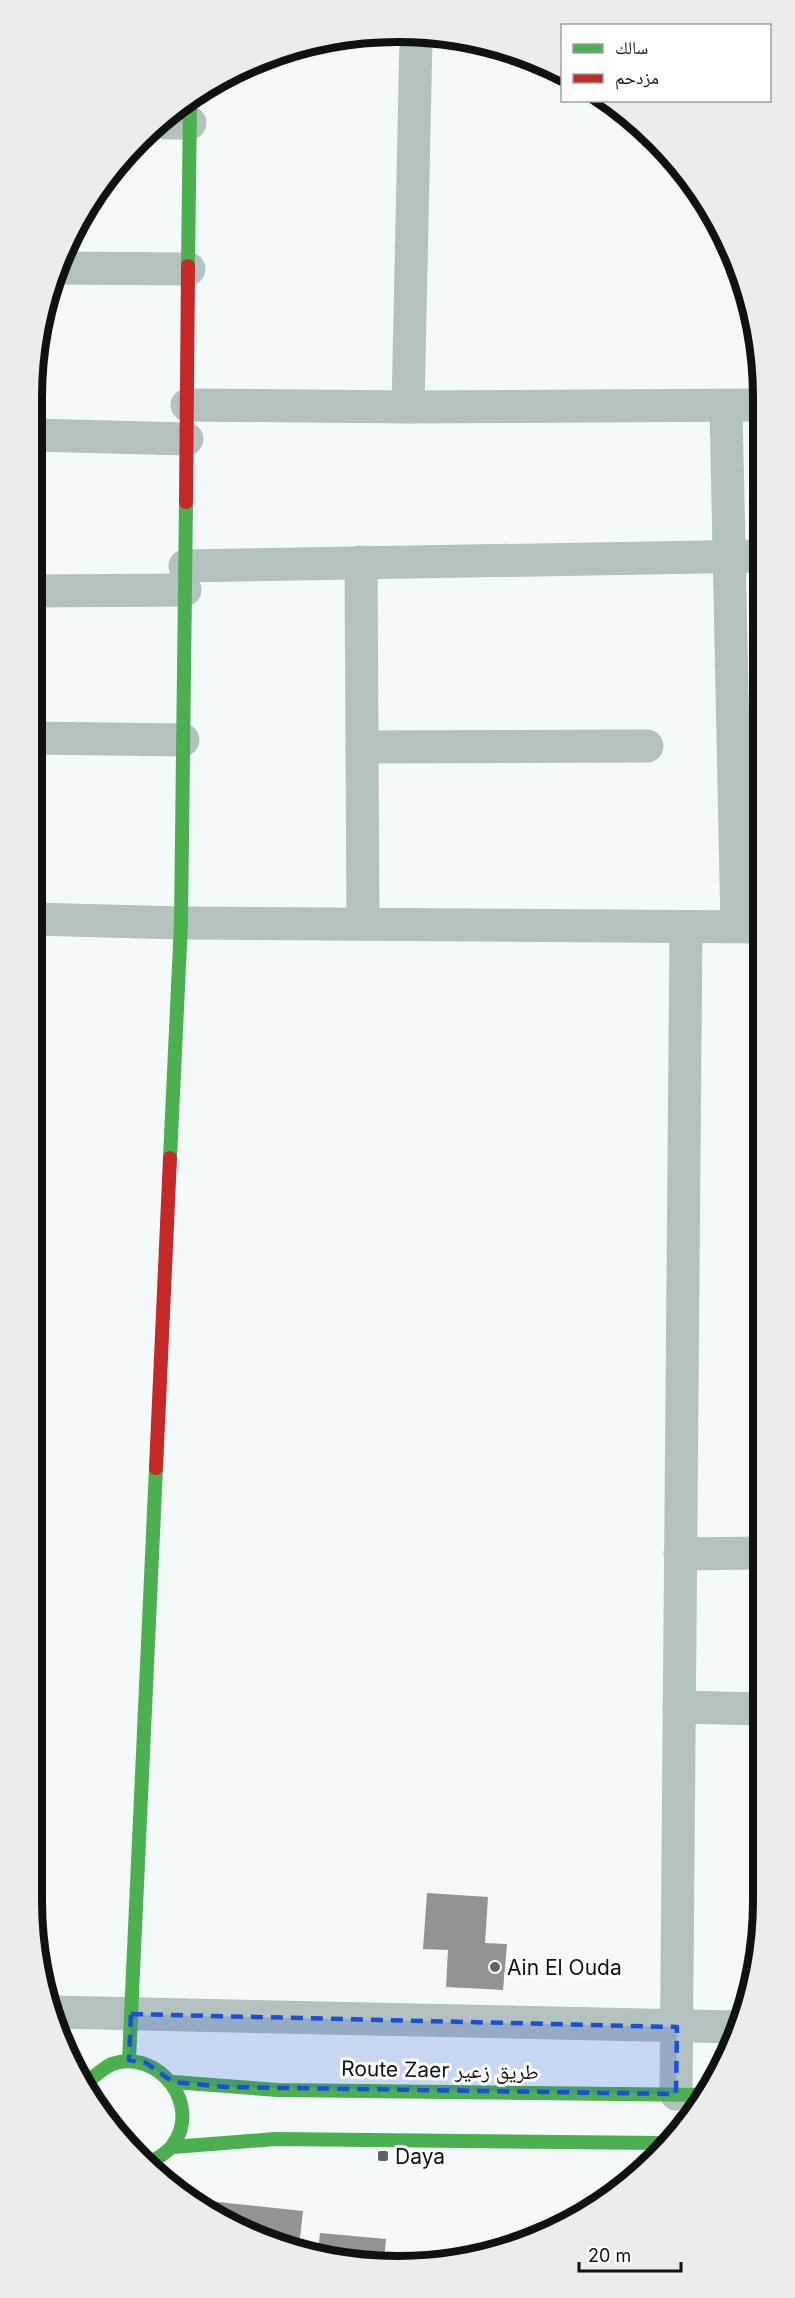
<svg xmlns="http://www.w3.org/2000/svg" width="795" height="2298" font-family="Inter,'Noto Naskh Arabic',sans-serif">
<rect width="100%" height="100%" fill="#f4faf9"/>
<g fill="#909594">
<polygon points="427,1893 488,1897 485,1943 507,1944 503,1990 446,1987 448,1950 423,1949"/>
<polygon points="199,2200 303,2211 299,2248 235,2229"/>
<polygon points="320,2233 386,2239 384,2261 350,2263 318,2254"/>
</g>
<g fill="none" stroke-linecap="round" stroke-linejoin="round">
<g stroke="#b3c2bf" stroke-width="33">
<polyline points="166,123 190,123"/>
<polyline points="61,268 189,269"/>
<polyline points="187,405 408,407 760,405"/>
<polyline points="726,406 737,926"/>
<polyline points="408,407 416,39"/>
<polyline points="32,435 187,439"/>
<polyline points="361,562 363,924"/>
<polyline points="185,566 761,556"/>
<polyline points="32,591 185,590"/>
<polyline points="32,738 183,740"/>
<polyline points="362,747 647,746"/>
<polyline points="32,919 181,923 762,927"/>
<polyline points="680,1554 763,1553"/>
<polyline points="679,1707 763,1709"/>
<polyline points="54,2012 736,2027"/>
<polyline points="676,2094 686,927"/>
</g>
<g stroke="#4caf50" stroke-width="14">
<polyline points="188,266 190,102"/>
<polyline points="170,1158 181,923 186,502"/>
<polyline points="129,2060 156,1468"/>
<polyline points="173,2082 278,2090 706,2095"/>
<path d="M86,2083C94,2077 103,2068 112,2064C160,2048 203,2107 172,2146C167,2153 157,2158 150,2163"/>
<polyline points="173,2147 275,2139 662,2143"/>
</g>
<g stroke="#c62828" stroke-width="14">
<polyline points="186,502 188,266"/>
<polyline points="156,1468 170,1158"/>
</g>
</g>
<path fill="#1d4ed8" fill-opacity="0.2" stroke="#1d4ed8" stroke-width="4.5" stroke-dasharray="12 8" stroke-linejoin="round" d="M131,2014L677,2027L676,2094L226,2087L173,2082L146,2063L129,2060Z"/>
<g fill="#5e6463" stroke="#fff" stroke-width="2">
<circle cx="495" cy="1967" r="6"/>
<rect x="377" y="2150" width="12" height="12" rx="3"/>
</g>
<g text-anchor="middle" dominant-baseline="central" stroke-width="6" stroke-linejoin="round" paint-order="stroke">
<g font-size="21" fill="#0e1312" stroke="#fff" text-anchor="start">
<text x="507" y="1967">Ain El Ouda</text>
<text x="395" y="2156">Daya</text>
</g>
<g font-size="21" fill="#0e1312" stroke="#fff">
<text transform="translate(440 2070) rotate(1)">Route Zaer طريق زعير</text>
</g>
</g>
<path d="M0 0H795V2298H0ZM397 42H398A355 355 0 0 1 753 397V1901A355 355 0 0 1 398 2256H397A355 355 0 0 1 42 1901V397A355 355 0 0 1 397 42Z" fill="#ececec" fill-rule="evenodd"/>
<path fill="none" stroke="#0e1312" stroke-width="8" d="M397 42H398A355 355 0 0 1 753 397V1901A355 355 0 0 1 398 2256H397A355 355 0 0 1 42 1901V397A355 355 0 0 1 397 42Z"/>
<rect x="561" y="24" width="210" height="78" fill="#ffffff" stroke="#9fa1a0" stroke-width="1.5"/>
<rect x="573" y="44" width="30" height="9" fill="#4caf50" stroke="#9fa1a0" stroke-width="1.5"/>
<text x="615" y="54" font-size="18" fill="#0e1312">سالك</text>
<rect x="573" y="74" width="30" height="9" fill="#c62828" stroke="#9fa1a0" stroke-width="1.5"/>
<text x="615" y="84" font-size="18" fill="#0e1312">مزدحم</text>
<path d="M579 2262v9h102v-9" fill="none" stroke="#0e1312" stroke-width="3"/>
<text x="588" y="2262" font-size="18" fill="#0e1312" stroke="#ffffff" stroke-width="4.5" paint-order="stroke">20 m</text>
</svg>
